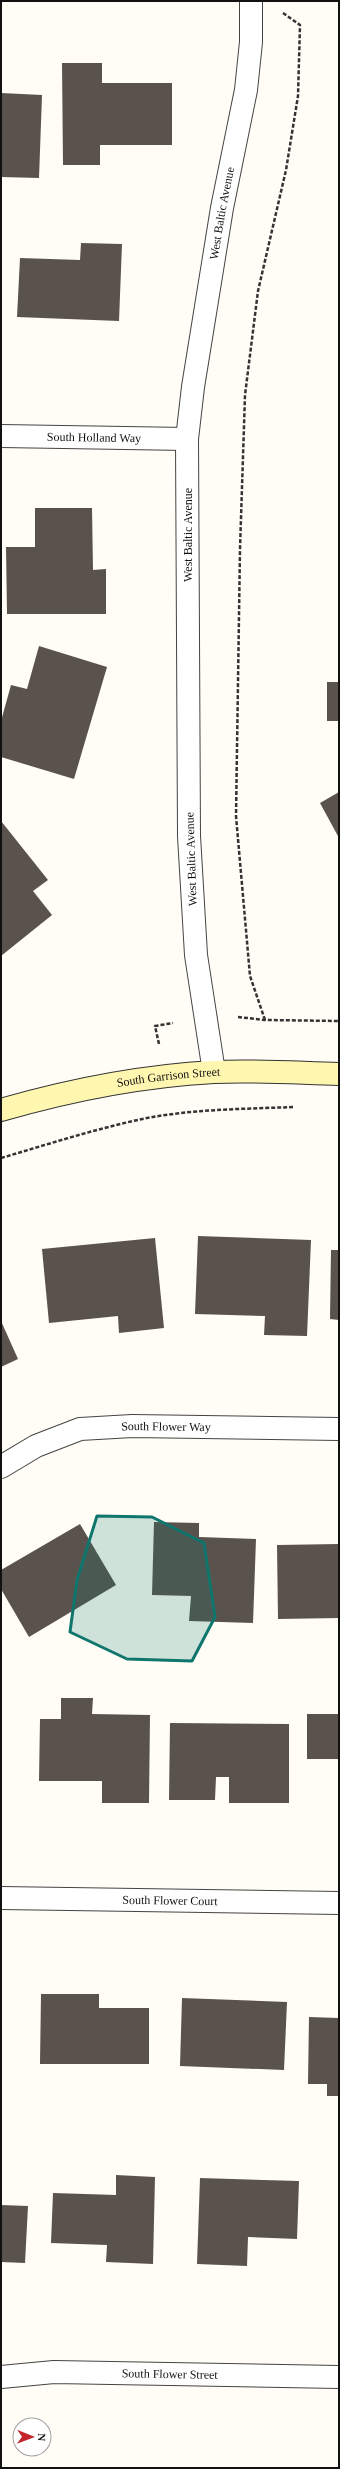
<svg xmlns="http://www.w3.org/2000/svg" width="340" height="2469" font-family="Georgia,serif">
<rect width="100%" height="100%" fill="#fffdf5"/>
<g fill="#5a524d">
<polygon points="62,63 102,63 102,83 172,83 172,145 100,145 100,165 63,165"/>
<polygon points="1,93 42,95 39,178 1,177"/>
<polygon points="81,243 122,244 119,321 17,317 20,258 80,260"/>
<polygon points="35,508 92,508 93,570 106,569 106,614 7,614 6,547 35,547"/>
<polygon points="39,646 107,667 74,779 1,757 1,721 11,685 27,689"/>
<rect x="327" y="682" width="12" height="39"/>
<polygon points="339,792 339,838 320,803"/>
<polygon points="1,821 48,880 33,891 52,915 1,956"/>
<polygon points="198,1236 311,1240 307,1336 264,1335 265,1316 195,1314"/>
<polygon points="155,1238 164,1328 119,1333 118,1316 49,1323 42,1249"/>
<polygon points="331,1250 339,1250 339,1320 330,1319"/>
<polygon points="1,1321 18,1359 1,1367"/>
<polygon points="154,1522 199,1523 199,1537 256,1539 253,1623 189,1621 191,1596 152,1595"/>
<polygon points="80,1524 116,1585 29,1637 1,1589 1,1570"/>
<polygon points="339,1544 339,1618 278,1619 277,1545"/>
<polygon points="61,1698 93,1698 92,1714 150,1715 149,1803 102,1803 102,1781 39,1781 40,1719 61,1719"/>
<rect x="307" y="1714" width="32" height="45"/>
<polygon points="170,1723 289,1724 289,1803 229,1803 229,1777 216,1777 215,1800 169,1800"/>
<polygon points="41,1994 99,1994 99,2008 149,2008 149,2064 40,2064"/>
<polygon points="182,1998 287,2002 284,2070 180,2066"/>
<polygon points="309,2017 339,2018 339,2096 327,2096 327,2084 308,2084"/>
<polygon points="116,2175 155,2177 153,2264 106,2262 107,2245 51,2243 53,2193 116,2195"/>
<polygon points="200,2178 299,2181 297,2239 248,2237 247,2266 197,2264"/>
<polygon points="1,2205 28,2206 25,2263 1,2262"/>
</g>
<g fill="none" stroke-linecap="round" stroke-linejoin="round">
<g stroke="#444" stroke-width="24">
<g id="street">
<path id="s1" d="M1,436L187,439"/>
<path id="s2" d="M214,1072L196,955L189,836L187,439L193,387L222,208L246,90L251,42V1"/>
<path id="s3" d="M1,1467L36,1446L80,1429L132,1426L339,1429"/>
<path id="s4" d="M1,1898L339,1903"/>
<path id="s5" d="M1,2377L54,2372L339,2377"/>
</g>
</g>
<g stroke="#333" stroke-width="24">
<g id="secondary">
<path id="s6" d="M1,1110C70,1090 141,1076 214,1072C255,1070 298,1073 339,1074"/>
</g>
</g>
<g stroke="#333" stroke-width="2.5" stroke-dasharray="4 2" stroke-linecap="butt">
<polyline points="238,1017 265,1020 339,1021"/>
<polyline points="265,1020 250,976 236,816 240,549 245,395 258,291 286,170 298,96 300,25 283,13"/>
<polyline points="159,1044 155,1026 173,1023"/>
<path d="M1,1158C49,1144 98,1128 147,1118C195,1109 245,1109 293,1107"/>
</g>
<use href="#street" stroke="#fff" stroke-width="22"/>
<use href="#secondary" stroke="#fff6b0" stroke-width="22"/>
</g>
<path fill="#0f766e" fill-opacity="0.2" stroke="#0f766e" stroke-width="3" stroke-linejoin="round" d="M97,1516L152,1517L204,1543L215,1617L192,1661L127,1659L70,1632L77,1580Z"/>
<g text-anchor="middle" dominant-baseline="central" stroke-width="4" stroke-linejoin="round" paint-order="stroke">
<g font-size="12" fill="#111" stroke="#fff">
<text stroke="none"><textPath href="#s2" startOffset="863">West Baltic Avenue</textPath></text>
<text stroke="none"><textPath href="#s1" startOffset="93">South Holland Way</textPath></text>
<text transform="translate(188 535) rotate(-90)">West Baltic Avenue</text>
<text transform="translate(191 859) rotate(-92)">West Baltic Avenue</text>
<text stroke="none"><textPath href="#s6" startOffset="171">South Garrison Street</textPath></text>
<text stroke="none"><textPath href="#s3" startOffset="174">South Flower Way</textPath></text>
<text stroke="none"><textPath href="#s4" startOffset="169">South Flower Court</textPath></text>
<text stroke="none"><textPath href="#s5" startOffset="169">South Flower Street</textPath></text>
</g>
</g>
<rect width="340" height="2469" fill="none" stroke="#111111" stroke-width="4"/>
<g transform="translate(32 2437) rotate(91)"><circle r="19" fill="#ffffff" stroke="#a0a0a0"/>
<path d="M0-3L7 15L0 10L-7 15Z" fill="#c4262e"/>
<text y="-6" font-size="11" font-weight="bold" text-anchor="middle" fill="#111111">N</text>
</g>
</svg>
